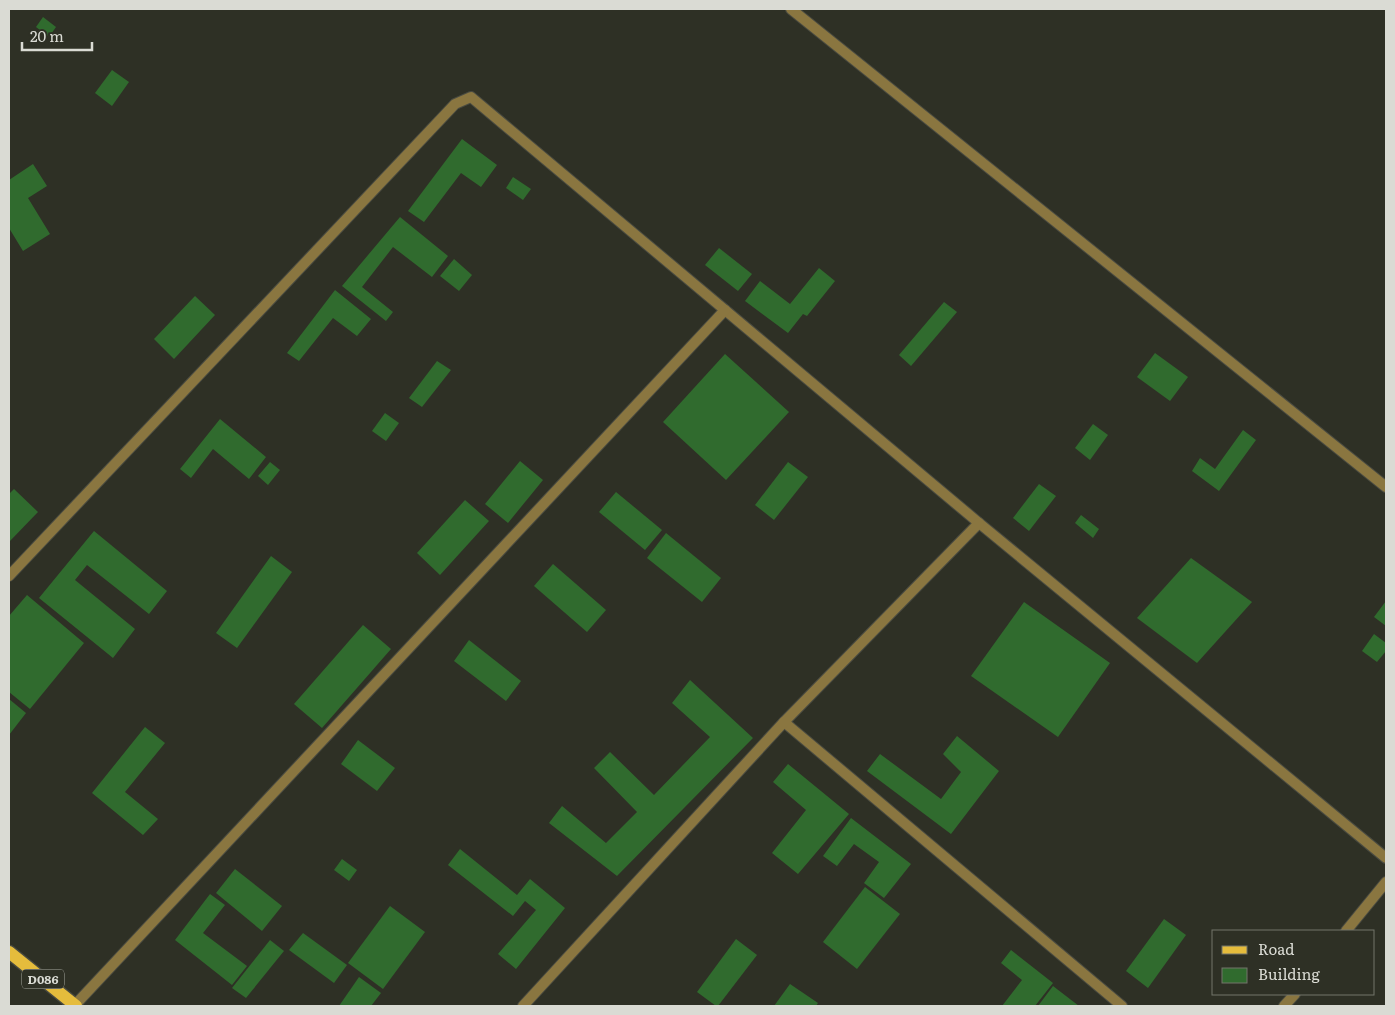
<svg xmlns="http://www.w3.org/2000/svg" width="1395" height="1015" font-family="Literata,serif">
<rect width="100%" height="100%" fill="#2e3025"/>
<g fill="#306b2e">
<polygon points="43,17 56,27 49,37 36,27"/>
<polygon points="112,70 129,82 112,106 95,93"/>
<polygon points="462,139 497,165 481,187 461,173 424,222 408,211"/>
<polygon points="33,164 47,186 28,198 50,234 23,251 9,228 9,180"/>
<polygon points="513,177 531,189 523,200 506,188"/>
<polygon points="400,217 448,256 432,277 393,247 362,287 393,312 386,321 342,286"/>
<polygon points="719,248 752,274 738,291 705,265"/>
<polygon points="454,259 472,275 459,291 440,276"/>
<polygon points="819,268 835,281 807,316 803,314 788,333 745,301 760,281 790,304"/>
<polygon points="335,290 371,319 357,336 333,318 299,361 287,353"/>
<polygon points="195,296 215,315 174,359 154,339"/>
<polygon points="944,302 957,312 911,366 899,355"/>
<polygon points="1155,353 1188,377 1170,401 1137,377"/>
<polygon points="725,354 789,412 726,480 663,422"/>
<polygon points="437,361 451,370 422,407 409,398"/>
<polygon points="385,413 399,423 386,441 372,431"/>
<polygon points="220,419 266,457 249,479 213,449 191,478 180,469"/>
<polygon points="1093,424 1108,435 1090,460 1075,448"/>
<polygon points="1243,430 1256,440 1219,491 1192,471 1200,458 1215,469"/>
<polygon points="520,461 543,480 508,523 485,504"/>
<polygon points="270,462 280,470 268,485 258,476"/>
<polygon points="788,462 808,477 774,520 755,505"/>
<polygon points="1039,484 1056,496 1029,531 1013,518"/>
<polygon points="14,489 38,512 9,542 9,494"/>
<polygon points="616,492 662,530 645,550 599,512"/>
<polygon points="465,500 489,521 440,575 417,553"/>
<polygon points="1081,515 1099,529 1093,538 1075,523"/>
<polygon points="94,531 167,591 149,614 87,565 75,580 135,629 113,658 39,598"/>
<polygon points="666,533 721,578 702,602 647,558"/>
<polygon points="271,556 292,572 237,648 216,633"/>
<polygon points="1191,558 1252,602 1197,663 1137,618"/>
<polygon points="553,564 606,610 587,632 534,586"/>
<polygon points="27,595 84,643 30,709 9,692 9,616"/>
<polygon points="1386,601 1386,626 1374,617"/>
<polygon points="1024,602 1110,663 1058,737 971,676"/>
<polygon points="363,625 391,649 322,728 294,704"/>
<polygon points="1374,634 1386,643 1386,651 1377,662 1362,651"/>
<polygon points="469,640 521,681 506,701 454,661"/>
<polygon points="690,680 753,738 617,876 549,823 562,806 606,843 637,812 594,768 610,752 654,795 710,737 672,703"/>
<polygon points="9,699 26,713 9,735"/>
<polygon points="145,727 165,743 125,792 158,819 143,835 92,793"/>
<polygon points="957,736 999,771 951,834 867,771 880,754 941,799 961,772 943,754"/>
<polygon points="358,740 395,768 377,791 341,764"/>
<polygon points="788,764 849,814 798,874 772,853 806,810 773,782"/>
<polygon points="851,818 911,864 884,898 864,883 879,862 854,844 837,866 823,856"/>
<polygon points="460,849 517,895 530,879 565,908 516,969 498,954 536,910 525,901 513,916 448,865"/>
<polygon points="342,859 357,870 349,881 334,870"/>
<polygon points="235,869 282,906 262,931 216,893"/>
<polygon points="865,887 900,914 857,969 823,942"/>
<polygon points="210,894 225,905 203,933 247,966 232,985 175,940"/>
<polygon points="390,906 425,932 383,989 348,963"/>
<polygon points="1164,919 1186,935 1148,988 1126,971"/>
<polygon points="303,933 347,965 334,983 289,950"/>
<polygon points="736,939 757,955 718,1006 716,1006 697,992"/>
<polygon points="270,940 284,951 246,998 232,988"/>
<polygon points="1011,950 1053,983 1035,1006 1002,1006 1022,980 1001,963"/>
<polygon points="359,977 381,993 371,1006 339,1006"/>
<polygon points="790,984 818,1003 816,1006 774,1006"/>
<polygon points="1053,986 1079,1006 1038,1006"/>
</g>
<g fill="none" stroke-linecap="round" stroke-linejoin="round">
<g stroke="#4a4b41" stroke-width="12">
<g id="minor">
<polyline points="791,9 1386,487"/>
<polyline points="9,576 455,104 471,97 979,523 1386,858"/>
<polyline points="784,722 1122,1006"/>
<polyline points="1346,931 1386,882"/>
<polyline points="75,1005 725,310"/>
<polyline points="523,1006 784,722 979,523"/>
<polyline points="1284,1006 1295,994"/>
</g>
</g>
<g stroke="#4a4b41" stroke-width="15">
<polyline id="primary" points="9,952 76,1006"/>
</g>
<use href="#minor" stroke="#8a7640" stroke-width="10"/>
<use href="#primary" stroke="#e5bc3c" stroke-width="12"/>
</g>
<g text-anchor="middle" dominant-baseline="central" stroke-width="5" stroke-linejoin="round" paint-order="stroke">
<rect fill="#2e3025" stroke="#a6a8a0" stroke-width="1" x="22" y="969.5" width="42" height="19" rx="4"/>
<g font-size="12" font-weight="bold" fill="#dadbd4">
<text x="43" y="979">D086</text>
</g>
</g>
<rect width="1395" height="1015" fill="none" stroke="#dadbd4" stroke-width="20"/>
<rect x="1212" y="930" width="162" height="65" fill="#2e3025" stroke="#73746b"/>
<rect x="1222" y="946" width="25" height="8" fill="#e5bc3c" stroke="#73746b"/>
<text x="1258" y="955" font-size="15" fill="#dadbd4">Road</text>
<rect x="1222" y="968" width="25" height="15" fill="#306b2e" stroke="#73746b"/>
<text x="1258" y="980" font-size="15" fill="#dadbd4">Building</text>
<path d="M22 42v8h70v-8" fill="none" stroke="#dadbd4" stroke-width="2.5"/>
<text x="30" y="42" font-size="15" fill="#dadbd4" stroke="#2e3025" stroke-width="4" paint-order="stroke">20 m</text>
</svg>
